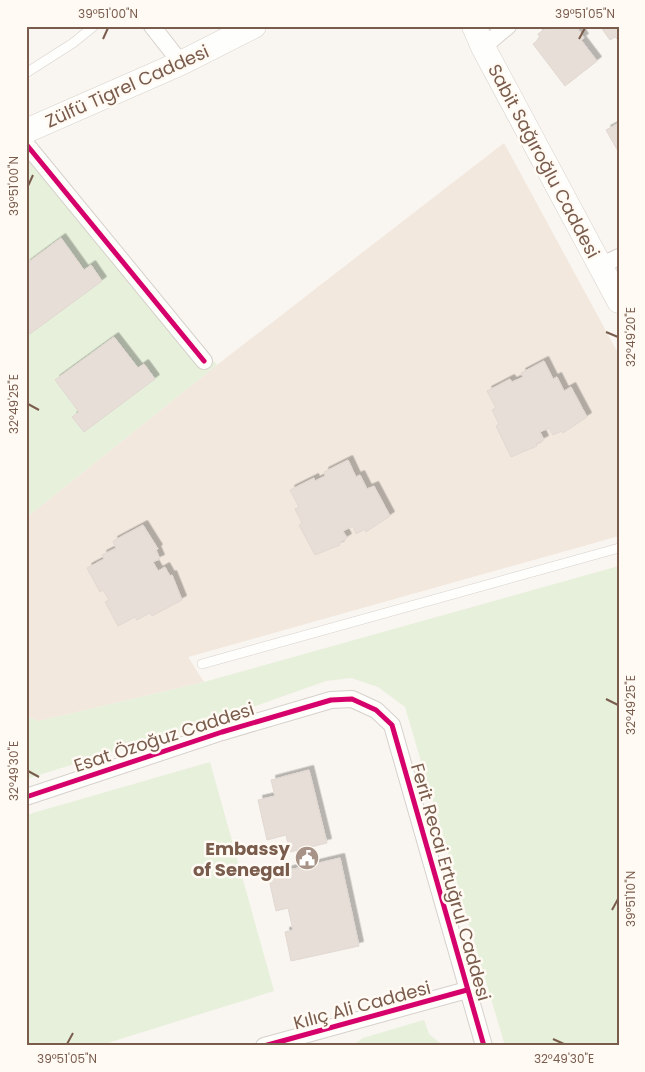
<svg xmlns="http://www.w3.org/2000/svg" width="645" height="1072" font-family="Poppins,sans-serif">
<defs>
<filter id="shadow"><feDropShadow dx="4.5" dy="-4.5" stdDeviation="0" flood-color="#0004"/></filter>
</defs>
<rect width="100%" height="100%" fill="#f9f5f0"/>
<polygon fill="#f2e8de" points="504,143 619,355 619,536 188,657 204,682 39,721 26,716 26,518 217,365"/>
<g fill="#e7f0db">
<polygon points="26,144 217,365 26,518"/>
<polygon points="619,566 619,1046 505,1046 405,707 378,687 351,678 326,681 216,720 26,779 26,716 39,721 204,682"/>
<polygon points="210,762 274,991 98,1046 26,1046 26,815"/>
<polygon points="424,1020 429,1034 441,1044 457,1046 352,1046 363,1038"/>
</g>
<g fill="#e6ded7" stroke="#e2d8d2" filter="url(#shadow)">
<polygon points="549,26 576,26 584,38 581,40 597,61 565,86 533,44 540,38 538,34"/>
<polygon points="600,26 619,26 619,41 615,37 610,40"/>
<polygon points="619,123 619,153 606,130"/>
<polygon points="61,238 84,270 91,265 102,281 30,334 26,329 26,264"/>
<polygon points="114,337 138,368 144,364 155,379 84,432 72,417 79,412 55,380"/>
<polygon points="544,361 553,379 557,377 564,391 571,387 587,417 563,433 562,431 553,435 549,428 540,432 544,440 536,444 537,446 511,457 496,426 499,424 492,410 496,408 487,391 510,379 512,382 523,377 521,373"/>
<polygon points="348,460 356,477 360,475 367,489 374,486 390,516 366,532 365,529 356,534 353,526 343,531 347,538 339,543 340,545 315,555 299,525 302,523 295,509 299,507 290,490 314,478 315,481 325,476 324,472"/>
<polygon points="143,525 158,549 156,550 160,559 153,562 158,571 165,567 170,576 172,575 182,600 152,616 150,613 137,620 135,617 118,626 105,602 109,600 103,590 100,592 87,568 104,559 102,555 116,548 113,541"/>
<polygon points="309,770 327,843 290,852 286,835 267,840 258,800 275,796 271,780"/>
<polygon points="340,858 359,946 291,961 285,932 293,930 288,908 276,911 268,875"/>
</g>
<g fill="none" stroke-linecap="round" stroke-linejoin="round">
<g stroke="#d7d1cb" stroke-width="10">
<g id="service">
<polyline points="26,73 73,43 94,26"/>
<polyline points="202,664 619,548"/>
</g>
</g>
<g stroke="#d7d1cb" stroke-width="18">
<g id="minor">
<polyline points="152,26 181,63"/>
<polyline points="483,47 508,26"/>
<polyline points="26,144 204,361"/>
<polyline points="600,266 619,257"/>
<polyline points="26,797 222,732 331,700 352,699 376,710 392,725 484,1046"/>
<polyline points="264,1046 467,990"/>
</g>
</g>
<g stroke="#d9d2cb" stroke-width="25">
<g id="secondary">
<polyline points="474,26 483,47 619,301"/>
<polyline points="26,131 181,63 254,26"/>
</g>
</g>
<use href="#service" stroke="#fefefd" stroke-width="9"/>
<use href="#minor" stroke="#fefefd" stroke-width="16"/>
<use href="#secondary" stroke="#fefefd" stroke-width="24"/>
<g stroke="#fffaf3" stroke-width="8">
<g id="cycleway">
<polyline points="26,144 204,361"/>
<polyline points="26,797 222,732 331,700 352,699 376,710 392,725 484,1046"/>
<polyline points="264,1046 467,990"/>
</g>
</g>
<use href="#cycleway" stroke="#d6006c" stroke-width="5"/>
</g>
<path fill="none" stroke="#7a5c4d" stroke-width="2" d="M103,39L108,28M579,39L585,28M28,186L33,175M606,332L618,337M28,404L39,410M606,699L618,705M28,771L39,777M612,910L618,899M553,1039L564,1044M67,1044L73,1033"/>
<defs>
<g id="civic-disc" transform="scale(1.25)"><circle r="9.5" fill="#a69286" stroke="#fffaf3"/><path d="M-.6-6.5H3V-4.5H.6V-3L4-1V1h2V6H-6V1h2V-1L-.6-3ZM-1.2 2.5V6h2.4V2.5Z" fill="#fff"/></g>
</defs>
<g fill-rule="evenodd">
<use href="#civic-disc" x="307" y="858"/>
</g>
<g text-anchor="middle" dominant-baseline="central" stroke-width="5" stroke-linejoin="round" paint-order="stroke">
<g font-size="18" fill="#7a5c4d" stroke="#fffaf3">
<text transform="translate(127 86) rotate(-24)">Zülfü Tigrel Caddesi</text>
<text transform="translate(544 161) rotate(62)">Sabit Sağıroğlu Caddesi</text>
<text transform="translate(164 737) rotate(-18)">Esat Özoğuz Caddesi</text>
<text transform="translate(451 882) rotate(74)">Ferit Recai Ertuğrul Caddesi</text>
<text transform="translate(362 1005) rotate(-15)">Kılıç Ali Caddesi</text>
</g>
<g font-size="18" font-weight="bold" fill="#7a5c4d" stroke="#fffaf3" text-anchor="end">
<text x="290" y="848">Embassy<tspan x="290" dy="21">of Senegal</tspan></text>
</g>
</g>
<rect width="645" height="1072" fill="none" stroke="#fffaf3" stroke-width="55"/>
<rect x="28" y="28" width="590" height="1016" fill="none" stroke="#7a5c4d" stroke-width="2"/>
<g font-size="12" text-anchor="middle" fill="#7a5c4d">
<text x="108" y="18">39°51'00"N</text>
<text x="585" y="18">39°51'05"N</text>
<text transform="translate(14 186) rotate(-90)" y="4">39°51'00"N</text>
<text transform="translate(631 337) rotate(-90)" y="4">32°49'20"E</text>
<text transform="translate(14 404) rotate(-90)" y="4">32°49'25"E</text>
<text transform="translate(631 705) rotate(-90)" y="4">32°49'25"E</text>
<text transform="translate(14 771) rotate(-90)" y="4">32°49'30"E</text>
<text transform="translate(631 899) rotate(-90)" y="4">39°51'10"N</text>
<text x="67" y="1063">39°51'05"N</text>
<text x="564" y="1063">32°49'30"E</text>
</g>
</svg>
